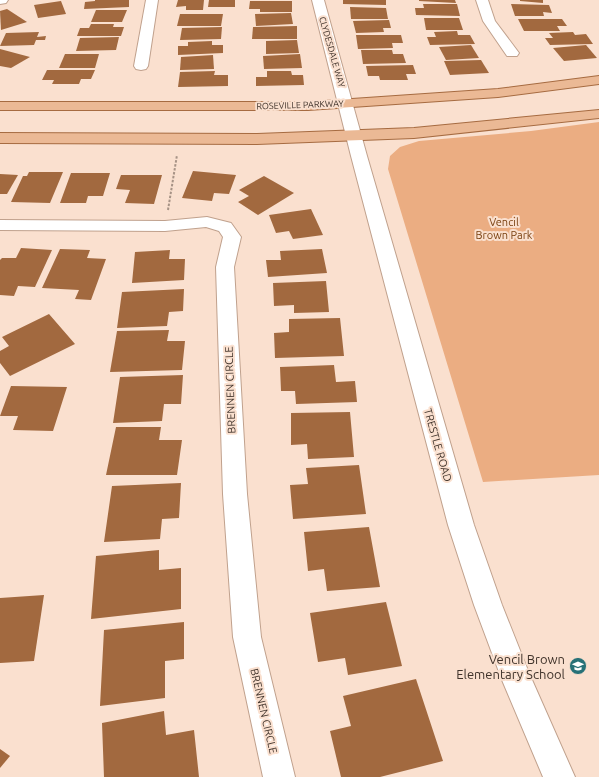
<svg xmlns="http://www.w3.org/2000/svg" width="599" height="777" font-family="Ubuntu,sans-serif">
<rect width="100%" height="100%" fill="#fae0cf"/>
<polygon fill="#ebad82" points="599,122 599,475 483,482 388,169 390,156 400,147 419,141 531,131"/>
<g fill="#a2693f">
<polygon points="95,0 129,0 129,7 84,9 85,2 95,1"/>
<polygon points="178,0 204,0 203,10 186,10 186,6 176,7"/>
<polygon points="209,0 235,0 235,7 208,7"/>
<polygon points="343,0 386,0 386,5 343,4"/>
<polygon points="419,0 455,0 456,3 419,1"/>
<polygon points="520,0 543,0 543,3 520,1"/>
<polygon points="61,1 66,14 38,18 34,5"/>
<polygon points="250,1 292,1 292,12 260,12 260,9 249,9"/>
<polygon points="423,4 457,4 460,16 416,15 415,8 424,8"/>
<polygon points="511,4 549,5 552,13 543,12 544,16 515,16"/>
<polygon points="350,7 386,8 388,19 351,19"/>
<polygon points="7,9 27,22 1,30 0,11"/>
<polygon points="96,10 127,10 122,22 91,22"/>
<polygon points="291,13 293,24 256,26 255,14"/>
<polygon points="180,14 223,14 221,26 177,26"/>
<polygon points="424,18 459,18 463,30 426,30"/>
<polygon points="518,19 562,19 567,26 557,26 560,31 524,31"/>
<polygon points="389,20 391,28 383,28 384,32 356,33 353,21"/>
<polygon points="91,24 114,24 113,27 124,27 121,36 77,36 80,28 89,28"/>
<polygon points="297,26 297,39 252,39 253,27"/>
<polygon points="222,27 221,39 180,40 182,28"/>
<polygon points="457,31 458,35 470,35 475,44 430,45 427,37 436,37 434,32"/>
<polygon points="39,32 37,37 46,36 45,40 36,40 34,45 0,46 6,33"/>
<polygon points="573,32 575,35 586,34 593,44 550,45 545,38 553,38 549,33"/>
<polygon points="356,35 401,35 403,43 392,43 393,48 358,49"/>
<polygon points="119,37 116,50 76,51 80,38"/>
<polygon points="297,40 299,53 266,54 266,41"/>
<polygon points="212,41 212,45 223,45 223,53 178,55 178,46 188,46 188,42"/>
<polygon points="471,45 479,58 446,60 439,47"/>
<polygon points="586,45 597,58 564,61 553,48"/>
<polygon points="0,49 30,57 11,68 0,66"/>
<polygon points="361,50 392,50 393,54 403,54 406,63 363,64"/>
<polygon points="65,54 99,54 95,68 59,68"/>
<polygon points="300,54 302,68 264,69 263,56"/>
<polygon points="213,55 214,69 180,70 181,57"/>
<polygon points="481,60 489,73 450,75 444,61"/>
<polygon points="413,65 416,74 406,74 408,80 380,80 379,76 368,76 366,66"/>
<polygon points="47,70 95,70 91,79 81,79 79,84 52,84 54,80 42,80"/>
<polygon points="215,71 214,75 228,75 228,86 178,87 180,72"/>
<polygon points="267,71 291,71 292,75 303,75 304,85 256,86 256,77 267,77"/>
<polygon points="193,171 236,175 229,194 214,193 212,201 182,198"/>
<polygon points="29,172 63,172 50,203 11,202 23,176 27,176"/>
<polygon points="71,173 110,173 103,196 88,196 86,203 60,203"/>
<polygon points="0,174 18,175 7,194 0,194"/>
<polygon points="121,175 162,175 154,204 125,203 130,190 116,189"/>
<polygon points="264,176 294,193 258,215 238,202 249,196 239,190"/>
<polygon points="311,209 323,235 293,239 289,231 276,233 269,215"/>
<polygon points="21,248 52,250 35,287 18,286 14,296 0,295 0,260 2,258 16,258"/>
<polygon points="60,249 90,250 87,258 106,259 91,300 75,299 79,290 42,288"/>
<polygon points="322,249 327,273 268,277 266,260 281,260 280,251"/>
<polygon points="170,250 169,259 185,259 184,280 132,283 135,252"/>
<polygon points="326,281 329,312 294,313 294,305 274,306 273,283"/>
<polygon points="184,289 183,311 169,312 167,326 117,328 122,292"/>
<polygon points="49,314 75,344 10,376 0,363 0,351 9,346 2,337"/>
<polygon points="340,318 344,356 275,358 274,333 289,332 289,319"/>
<polygon points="169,330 167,341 185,341 182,370 110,372 117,331"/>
<polygon points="334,365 336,382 355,381 357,402 296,404 295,391 281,391 280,367"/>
<polygon points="183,375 181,404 164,404 162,421 113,423 120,377"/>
<polygon points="11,386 67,387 53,431 13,430 18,416 0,416"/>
<polygon points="350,412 354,457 308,459 307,444 291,445 291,413"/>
<polygon points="116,427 161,427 159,440 182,440 177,475 106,475"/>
<polygon points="359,465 366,514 293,519 290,485 308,484 306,468"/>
<polygon points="181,483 179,518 162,519 160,539 104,542 112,486"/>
<polygon points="369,527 380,587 327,591 324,569 308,571 304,532"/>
<polygon points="159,550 159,570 181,568 181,609 91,619 96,556"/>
<polygon points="44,595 34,661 0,663 0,598"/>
<polygon points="386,602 402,666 348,675 345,658 318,662 310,613"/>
<polygon points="184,622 184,659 165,661 165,698 100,706 104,630"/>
<polygon points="416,679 443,761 380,777 341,777 330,731 351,726 343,696"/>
<polygon points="164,711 166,735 194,730 199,777 104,777 102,723"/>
<polygon points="0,749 10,756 0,768"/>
</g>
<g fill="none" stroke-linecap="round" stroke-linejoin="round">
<g stroke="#c0a18d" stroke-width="2">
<g id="minor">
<polygon points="0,0 8,0 6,3 0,4"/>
<polygon points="146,0 158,0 148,66 146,69 141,70 136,69 134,66"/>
<polygon points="312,0 324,0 367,156 474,525 502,605 529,673 575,777 543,777 502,680 474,605 448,525 351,156"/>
<polygon points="476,0 488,0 495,21 519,53 517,56 507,56 483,21"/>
<polygon points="207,217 231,223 241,237 234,267 247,494 261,637 295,777 263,777 233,637 223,494 216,267 223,237 219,231 206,227 165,231 0,230 0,220 165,221"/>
</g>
</g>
<g stroke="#a66b41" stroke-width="2">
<g id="major">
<polygon points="599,76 599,84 498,97 308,110 0,110 0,102 308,102 498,89"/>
<polygon points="599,110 599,118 414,138 257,144 0,143 0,133 257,134 414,128"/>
</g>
</g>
<polyline stroke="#a79386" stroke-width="2" stroke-dasharray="2.5 1.5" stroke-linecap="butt" points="168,210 177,155"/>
<use href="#minor" fill="#fff" fill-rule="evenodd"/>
<use href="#major" fill="#ebb995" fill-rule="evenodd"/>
</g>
<defs>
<g id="school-disc" transform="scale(0.9)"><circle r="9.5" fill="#277177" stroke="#fae0cf"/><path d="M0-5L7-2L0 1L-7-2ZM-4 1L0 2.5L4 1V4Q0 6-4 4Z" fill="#fff"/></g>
</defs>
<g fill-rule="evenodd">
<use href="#school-disc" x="578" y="666"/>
</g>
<g text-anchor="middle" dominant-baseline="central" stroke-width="4" stroke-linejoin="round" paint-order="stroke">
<g font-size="9" fill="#3f322a" stroke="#fae0cf">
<text transform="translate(332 52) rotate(74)">CLYDESDALE WAY</text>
<text transform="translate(300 105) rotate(-2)">ROSEVILLE PARKWAY</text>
</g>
<g font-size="11" fill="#793f0e" stroke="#fae0cf">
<text x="504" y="222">Vencil<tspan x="504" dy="13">Brown Park</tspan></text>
</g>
<g font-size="11" fill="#3f322a" stroke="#fae0cf">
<text transform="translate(230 390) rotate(-92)">BRENNEN CIRCLE</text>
<text transform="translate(438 445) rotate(74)">TRESTLE ROAD</text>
<text transform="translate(264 711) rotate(77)">BRENNEN CIRCLE</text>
</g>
<g font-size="13" fill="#3f322a" stroke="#fae0cf" text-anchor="end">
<text x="565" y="659">Vencil Brown<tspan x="565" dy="15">Elementary School</tspan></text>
</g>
</g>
</svg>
